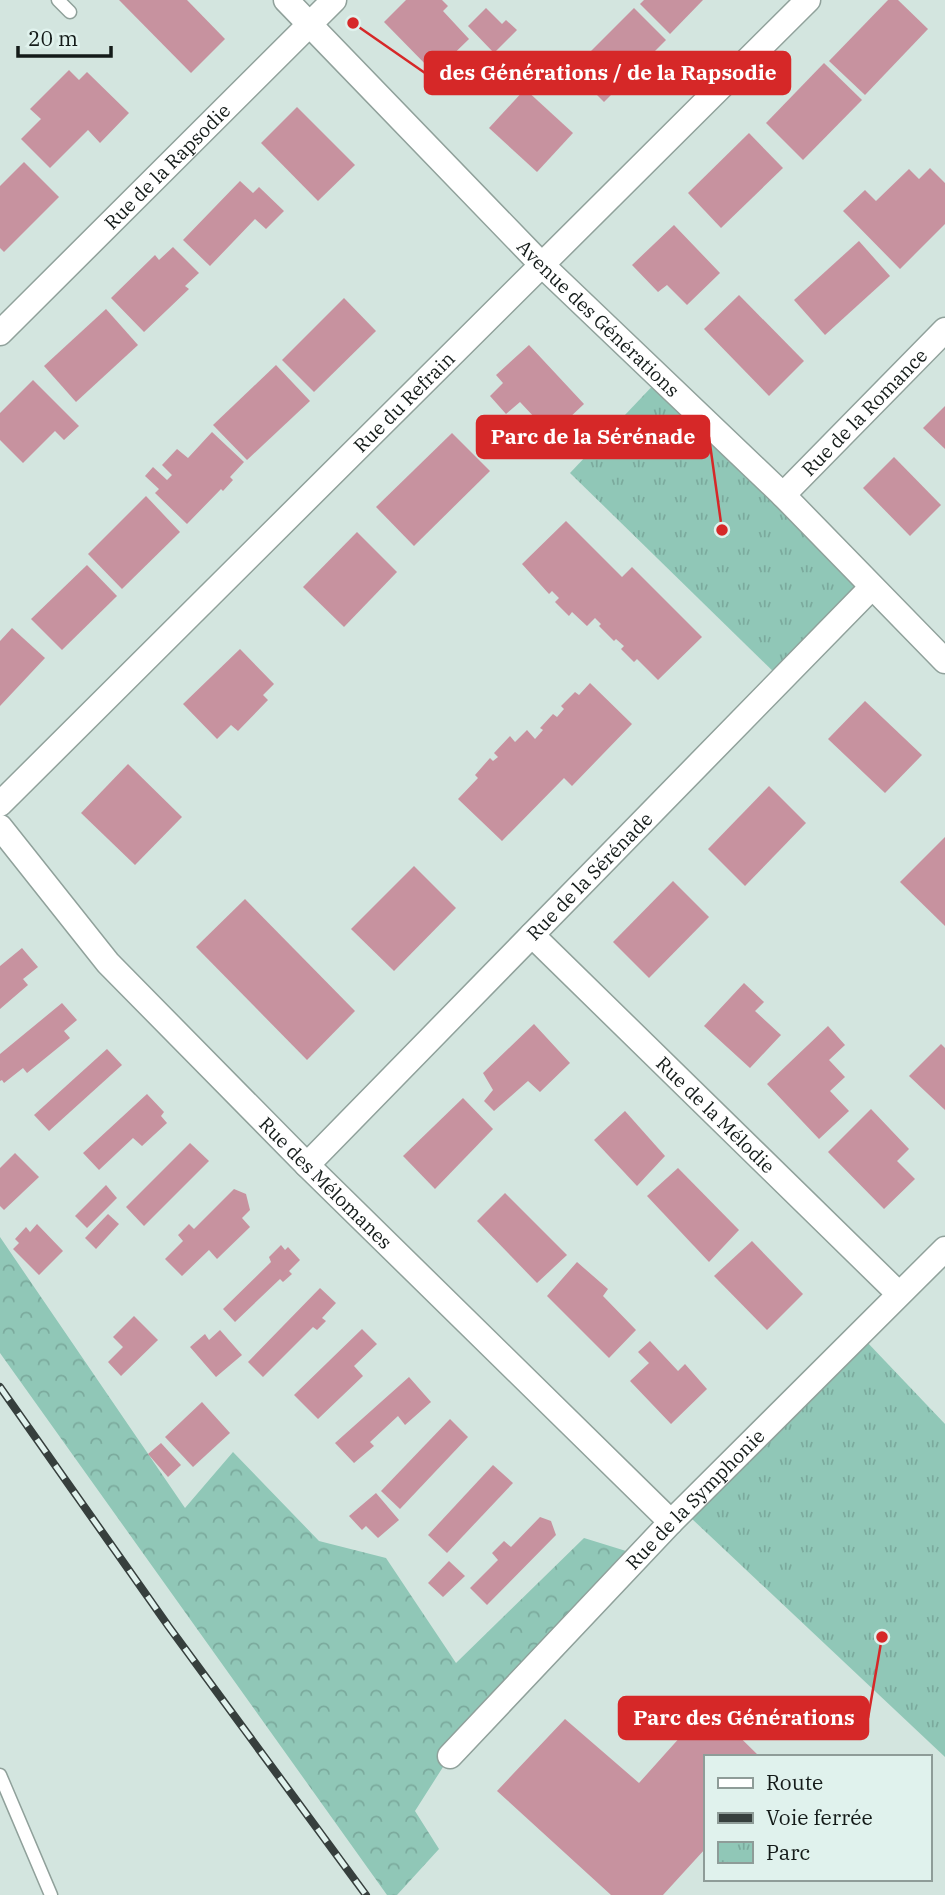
<svg xmlns="http://www.w3.org/2000/svg" width="945" height="1895" font-family="'IBM Plex Serif',serif">
<defs>
<pattern id="forest-crowns" width="20" height="18" patternUnits="userSpaceOnUse" patternTransform="scale(1.75)"><rect width="20" height="18" fill="#90c7b7"/><path d="M2 6a3 3 0 1 1 6 0M12 15a3 3 0 1 1 6 0" fill="none" stroke="#7baa9d"/></pattern>
<pattern id="park-tufts" width="24" height="20" patternUnits="userSpaceOnUse" patternTransform="scale(1.75)"><rect width="24" height="20" fill="#90c7b7"/><path d="M3 7l-1-3M5 7V3M7 7l1-3M15 17l-1-3M17 17v-4M19 17l1-3" fill="none" stroke="#7baa9d"/></pattern>
</defs>
<rect width="100%" height="100%" fill="#d3e5df"/>
<polygon fill="url(#forest-crowns)" points="0,1237 185,1508 233,1452 319,1541 386,1558 456,1663 584,1538 639,1555 450,1756 415,1811 439,1849 397,1895 387,1895 0,1353"/>
<g fill="url(#park-tufts)">
<polygon points="660,378 872,587 782,680 570,473"/>
<polygon points="866,1341 945,1424 945,1757 691,1518"/>
</g>
<g fill="#c7929f">
<polygon points="119,0 187,0 225,39 191,73"/>
<polygon points="406,0 442,0 448,6 443,11 469,39 434,73 384,22"/>
<polygon points="644,0 703,0 670,34 640,4"/>
<polygon points="888,0 898,0 928,29 865,95 829,61"/>
<polygon points="486,8 502,24 506,20 517,30 494,53 468,26"/>
<polygon points="634,8 666,40 604,102 572,70"/>
<polygon points="824,63 862,100 803,160 766,123"/>
<polygon points="69,70 79,80 87,72 129,113 100,143 88,130 50,168 21,139 41,119 30,109"/>
<polygon points="525,89 573,133 537,172 489,128"/>
<polygon points="297,107 355,165 318,201 261,143"/>
<polygon points="749,133 783,168 721,228 688,193"/>
<polygon points="24,162 59,197 4,252 0,248 0,186"/>
<polygon points="930,168 945,183 945,224 900,269 843,211 865,190 876,201 909,169 919,179"/>
<polygon points="240,181 253,193 259,187 284,211 266,229 255,219 210,266 183,240"/>
<polygon points="674,225 720,273 687,305 667,285 658,292 632,265"/>
<polygon points="859,241 890,276 825,335 794,300"/>
<polygon points="173,247 199,273 185,286 189,289 144,332 111,298 155,255 159,260"/>
<polygon points="739,295 804,361 769,396 704,329"/>
<polygon points="344,298 376,331 314,392 282,360"/>
<polygon points="106,309 138,345 76,402 44,366"/>
<polygon points="529,345 584,404 551,435 520,402 506,414 490,396 503,383 496,375"/>
<polygon points="276,365 310,401 247,460 213,425"/>
<polygon points="33,380 79,426 64,440 55,431 23,463 0,440 0,413"/>
<polygon points="945,406 945,449 923,428"/>
<polygon points="212,432 244,462 230,477 233,480 223,491 221,489 187,524 155,493 159,489 145,476 153,467 167,480 172,475 162,465 177,449 188,458"/>
<polygon points="452,433 490,471 414,546 376,507"/>
<polygon points="894,457 941,505 910,536 863,488"/>
<polygon points="146,496 180,532 122,589 88,554"/>
<polygon points="566,521 622,577 632,567 702,637 658,680 637,659 634,662 621,649 624,646 616,639 614,641 599,626 601,624 595,618 587,626 572,612 569,616 555,602 559,598 552,591 549,594 522,564"/>
<polygon points="357,532 397,572 344,627 303,587"/>
<polygon points="87,565 117,596 62,650 31,619"/>
<polygon points="12,628 45,658 0,706 0,641"/>
<polygon points="240,649 274,684 263,695 268,700 238,731 231,725 217,739 183,704"/>
<polygon points="590,683 632,724 572,786 564,778 502,841 458,799 478,778 475,775 490,758 493,761 498,757 494,753 510,736 515,742 527,730 535,739 543,730 540,728 553,714 557,717 564,709 561,706 575,692 579,695"/>
<polygon points="865,701 922,755 885,793 828,739"/>
<polygon points="128,764 182,817 135,865 81,813"/>
<polygon points="769,786 806,823 745,886 708,849"/>
<polygon points="945,837 945,926 900,882"/>
<polygon points="414,866 456,908 394,971 351,929"/>
<polygon points="673,881 709,917 649,978 613,942"/>
<polygon points="245,899 355,1011 307,1060 196,947"/>
<polygon points="22,948 38,967 23,979 28,985 0,1009 0,966"/>
<polygon points="744,983 764,1002 755,1011 781,1035 750,1068 704,1026"/>
<polygon points="62,1003 77,1020 64,1031 70,1038 27,1073 23,1068 4,1083 2,1080 0,1081 0,1054"/>
<polygon points="534,1024 570,1063 540,1092 528,1081 494,1111 484,1101 493,1090 483,1073"/>
<polygon points="828,1026 845,1045 829,1060 845,1077 830,1091 849,1111 819,1139 767,1084"/>
<polygon points="941,1044 945,1048 945,1110 909,1076"/>
<polygon points="107,1049 122,1065 49,1131 34,1115"/>
<polygon points="147,1094 164,1112 161,1116 167,1123 142,1146 133,1138 99,1170 83,1153"/>
<polygon points="463,1098 493,1129 435,1189 403,1156"/>
<polygon points="871,1109 909,1149 897,1161 915,1179 884,1209 828,1152"/>
<polygon points="625,1111 665,1156 637,1186 594,1140"/>
<polygon points="190,1143 209,1161 144,1226 126,1207"/>
<polygon points="15,1153 39,1177 4,1210 0,1206 0,1168"/>
<polygon points="678,1168 739,1230 709,1262 647,1196"/>
<polygon points="106,1185 117,1198 87,1228 75,1216"/>
<polygon points="234,1189 246,1194 250,1210 242,1218 250,1227 217,1259 209,1250 182,1276 165,1259 183,1241 178,1235 189,1224 194,1229"/>
<polygon points="505,1193 567,1255 537,1283 477,1221"/>
<polygon points="108,1214 119,1224 96,1249 85,1238"/>
<polygon points="37,1224 63,1251 39,1275 13,1249 19,1243 15,1239 26,1227 30,1232"/>
<polygon points="752,1241 803,1294 767,1330 714,1276"/>
<polygon points="281,1245 285,1250 288,1247 300,1260 289,1271 292,1274 283,1282 280,1279 235,1322 223,1309 271,1262 269,1257"/>
<polygon points="577,1262 608,1289 603,1296 636,1330 609,1358 547,1296"/>
<polygon points="320,1288 336,1303 322,1318 326,1321 317,1330 313,1327 263,1377 248,1362"/>
<polygon points="134,1316 158,1340 121,1376 108,1362 123,1347 113,1337"/>
<polygon points="362,1329 377,1344 354,1366 363,1376 318,1419 294,1395"/>
<polygon points="220,1330 242,1355 216,1377 190,1347 205,1334 209,1340"/>
<polygon points="650,1341 678,1371 685,1364 707,1389 671,1424 630,1381 649,1363 638,1352"/>
<polygon points="409,1377 431,1402 405,1425 398,1416 370,1442 374,1446 354,1463 335,1443"/>
<polygon points="202,1402 230,1433 193,1467 165,1437"/>
<polygon points="450,1419 468,1437 400,1509 381,1491"/>
<polygon points="161,1443 181,1465 168,1477 148,1454"/>
<polygon points="493,1465 513,1483 447,1553 428,1535"/>
<polygon points="376,1493 399,1520 378,1538 366,1526 362,1530 349,1516"/>
<polygon points="540,1517 551,1521 556,1535 487,1605 470,1588 498,1560 492,1553 504,1541 511,1547"/>
<polygon points="449,1561 465,1576 443,1597 428,1583"/>
<polygon points="708,1706 760,1757 705,1757 705,1849 663,1895 611,1895 497,1791 565,1719 639,1783"/>
</g>
<g fill="none" stroke-linecap="round" stroke-linejoin="round">
<g stroke="#90a19b" stroke-width="15">
<g id="lane">
<polyline points="58,0 70,12"/>
<polyline points="0,1775 51,1895"/>
</g>
</g>
<g stroke="#90a19b" stroke-width="27">
<g id="street">
<path id="s1" d="M286,0L541,264L783,495L945,661"/>
<path id="s2" d="M0,333L334,0"/>
<path id="s3" d="M783,495L945,330"/>
<path id="s4" d="M0,804L808,0"/>
<path id="s5" d="M0,827L108,963L307,1165L671,1522"/>
<path id="s6" d="M532,935L899,1294"/>
<path id="s7" d="M307,1165L872,587"/>
<path id="s8" d="M450,1756L671,1522L945,1249"/>
</g>
</g>
<use href="#lane" stroke="#fff" stroke-width="12"/>
<use href="#street" stroke="#fff" stroke-width="24"/>
<g stroke="#363f3d" stroke-width="8">
<polyline id="rail" points="0,1387 169,1627 366,1895"/>
</g>
<use href="#rail" stroke="#e0f2ed" stroke-width="5" stroke-dasharray="16" stroke-linecap="butt"/>
</g>
<g text-anchor="middle" dominant-baseline="central" stroke-width="5" stroke-linejoin="round" paint-order="stroke">
<g font-size="19" fill="#141b19" stroke="#e0f2ed">
<text stroke="none"><textPath href="#s2" startOffset="236">Rue de la Rapsodie</textPath></text>
<text stroke="none"><textPath href="#s1" startOffset="446">Avenue des Générations</textPath></text>
<text stroke="none"><textPath href="#s4" startOffset="570">Rue du Refrain</textPath></text>
<text stroke="none"><textPath href="#s3" startOffset="116">Rue de la Romance</textPath></text>
<text stroke="none"><textPath href="#s7" startOffset="404">Rue de la Sérénade</textPath></text>
<text stroke="none"><textPath href="#s6" startOffset="257">Rue de la Mélodie</textPath></text>
<text stroke="none"><textPath href="#s5" startOffset="483">Rue des Mélomanes</textPath></text>
<text stroke="none"><textPath href="#s8" startOffset="355">Rue de la Symphonie</textPath></text>
</g>
</g>
<path fill="none" stroke="#d62828" stroke-width="2.5" d="M353 23L425 73M722 530L709 437M882 1637L868 1718"/>
<g fill="#d62828" stroke="#e0f2ed" stroke-width="2.5">
<circle cx="353" cy="23" r="7"/>
<circle cx="722" cy="530" r="7"/>
<circle cx="882" cy="1637" r="7"/>
</g>
<g fill="#d62828" stroke="#d62828" stroke-width="2.5">
<rect x="425" y="52" width="365" height="42" rx="7"/>
<rect x="477" y="416" width="232" height="42" rx="7"/>
<rect x="619" y="1697" width="249" height="42" rx="7"/>
</g>
<g font-size="21" text-anchor="middle" font-weight="bold" fill="#fff">
<text x="608" y="80">des Générations / de la Rapsodie</text>
<text x="593" y="444">Parc de la Sérénade</text>
<text x="744" y="1725">Parc des Générations</text>
</g>
<rect x="704" y="1755" width="228" height="126" fill="#e0f2ed" stroke="#8e9c98" stroke-width="2"/>
<rect x="718" y="1778" width="35" height="10" fill="#ffffff" stroke="#8e9c98" stroke-width="2"/>
<text x="766" y="1790" font-size="21" fill="#141b19">Route</text>
<rect x="718" y="1813" width="35" height="10" fill="#363f3d" stroke="#8e9c98" stroke-width="2"/>
<text x="766" y="1825" font-size="21" fill="#141b19">Voie ferrée</text>
<rect x="718" y="1842" width="35" height="21" fill="url(#park-tufts)" stroke="#8e9c98" stroke-width="2"/>
<text x="766" y="1860" font-size="21" fill="#141b19">Parc</text>
<path d="M18 46v10h93v-10" fill="none" stroke="#141b19" stroke-width="3.5"/>
<text x="28" y="46" font-size="21" fill="#141b19" stroke="#e0f2ed" stroke-width="5" paint-order="stroke">20 m</text>
</svg>
